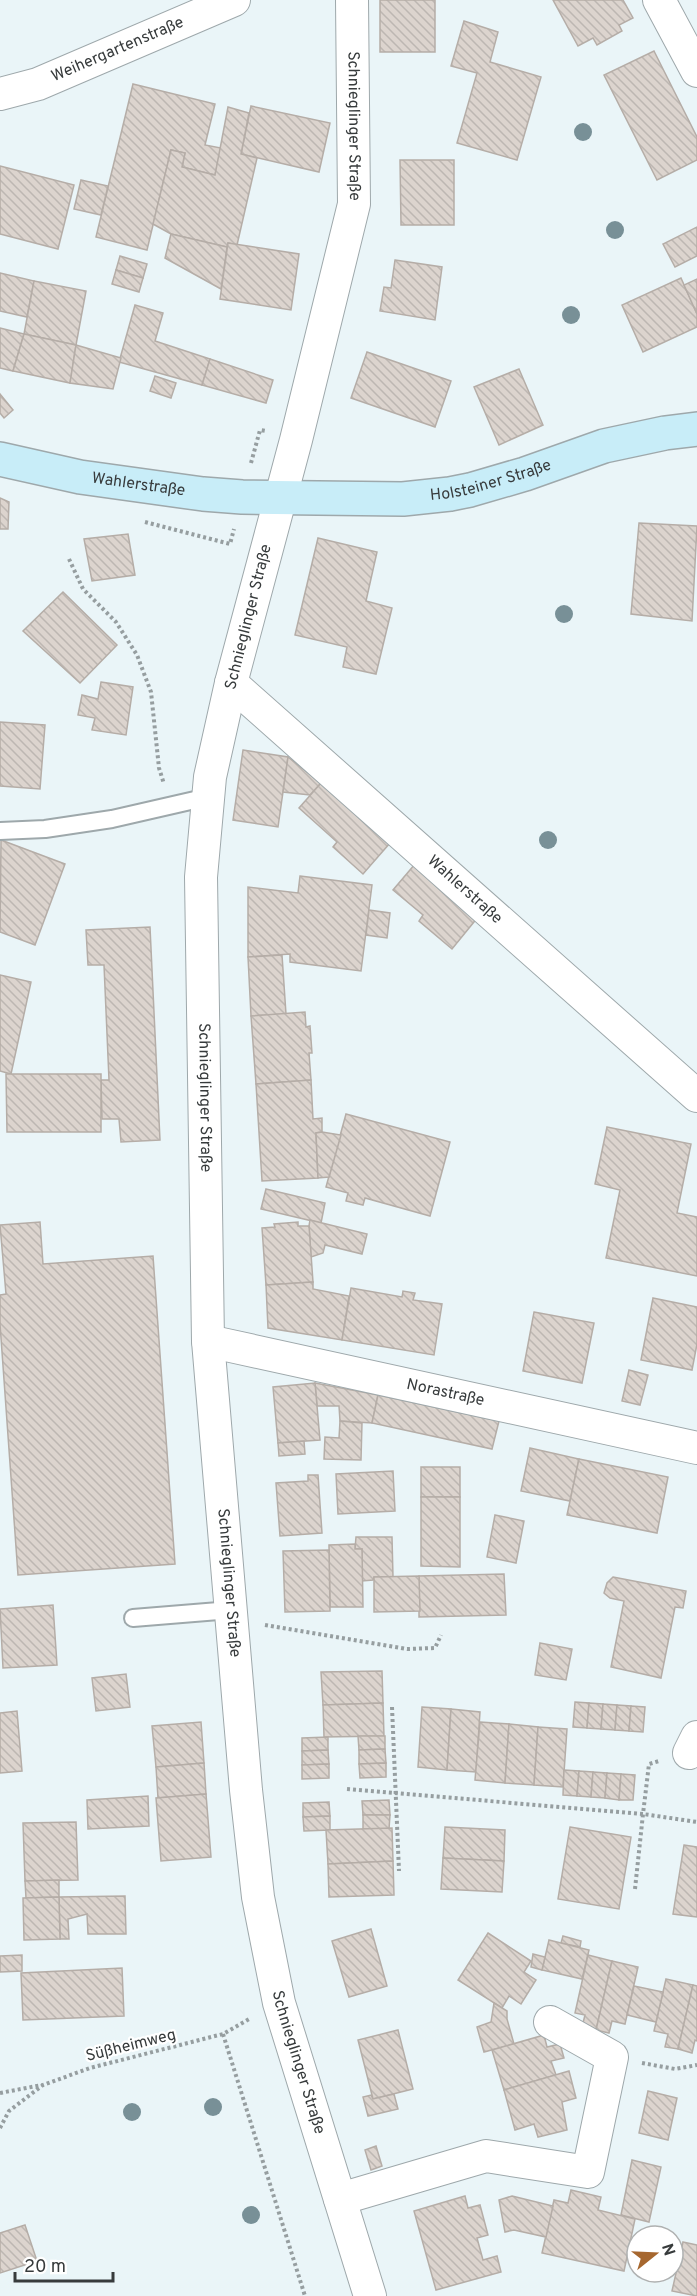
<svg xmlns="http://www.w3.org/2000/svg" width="697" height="2296" font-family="Overpass,sans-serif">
<defs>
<pattern id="building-back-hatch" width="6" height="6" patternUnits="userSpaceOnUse" patternTransform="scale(1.5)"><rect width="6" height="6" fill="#dcd4ce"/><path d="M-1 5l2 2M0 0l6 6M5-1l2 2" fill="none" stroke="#bdb7b2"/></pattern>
</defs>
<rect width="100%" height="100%" fill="#eaf5f8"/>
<g fill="url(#building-back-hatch)" stroke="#b5ada7" stroke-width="1.5">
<rect x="380" y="0" width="55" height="52"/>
<polygon points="553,0 623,0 633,18 619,25 622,31 597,45 593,38 578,46"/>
<polygon points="464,21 498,32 490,62 541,77 517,160 457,143 477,73 451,66"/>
<polygon points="654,51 697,137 697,160 657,180 604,75"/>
<polygon points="133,84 215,104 205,145 221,148 215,175 182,167 185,153 171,150 147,250 96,237"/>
<polygon points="251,106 330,123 319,172 241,154"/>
<polygon points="228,107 249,113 241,154 257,158 237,245 228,243 227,247 171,234 153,224 171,150 185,153 182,167 215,175"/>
<polygon points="400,160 454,160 454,225 401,225"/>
<polygon points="0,166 74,185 58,249 0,234"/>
<polygon points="81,180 108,186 101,215 74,209"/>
<polygon points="697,227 697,256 675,267 663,244"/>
<polygon points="171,234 227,247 221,289 165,258"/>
<polygon points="228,243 299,254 291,310 220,299"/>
<polygon points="120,256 147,264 143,278 116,270"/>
<polygon points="395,260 442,267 435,320 380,311 384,287 391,288"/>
<polygon points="116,270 143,278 139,292 112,284"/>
<polygon points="0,273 34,281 27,317 0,311"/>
<polygon points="681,278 697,314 697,327 643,352 622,305"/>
<polygon points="697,279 697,314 684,285"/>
<polygon points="34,281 86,291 76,345 24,334"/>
<polygon points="135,305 163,313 155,341 210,359 202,385 119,362"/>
<polygon points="0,328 24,334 13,371 0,368"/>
<polygon points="24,334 76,345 70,383 13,371"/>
<polygon points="76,345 121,358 113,389 70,383"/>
<polygon points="367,352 451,381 435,427 351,398"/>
<polygon points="210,359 273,380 266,403 202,385"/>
<polygon points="519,369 543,425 499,445 474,387"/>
<polygon points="155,376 176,383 171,398 150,391"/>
<polygon points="0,394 13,410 4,418 0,413"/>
<polygon points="0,498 9,502 8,529 0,529"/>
<polygon points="639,523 697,526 692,621 631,614"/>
<polygon points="128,534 135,575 92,581 84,539"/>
<polygon points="318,538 377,552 366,601 392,608 376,674 343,667 347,647 295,635"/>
<polygon points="63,592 117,645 80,683 23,631"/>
<polygon points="101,682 133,687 126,735 92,730 95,718 78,715 82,695 98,699"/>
<polygon points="0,722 45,725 40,789 0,786"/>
<polygon points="243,750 288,757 278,827 233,820"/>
<polygon points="288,757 321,783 310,795 283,792"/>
<polygon points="321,783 390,843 363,874 333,847 337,842 299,808"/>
<polygon points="1,840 65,864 35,945 0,932"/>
<polygon points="415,864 478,917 452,949 419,921 423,915 393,890"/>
<polygon points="300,876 372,885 361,971 290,962 290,954 248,957 248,887 298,893"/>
<polygon points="369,910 390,913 387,938 366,935"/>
<polygon points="150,927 160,1140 121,1142 119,1119 102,1119 101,1080 109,1080 104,965 88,965 86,930"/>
<polygon points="282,955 286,1014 251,1016 248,957"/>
<polygon points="0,975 31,982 11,1074 0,1071"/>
<polygon points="305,1012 306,1027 310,1026 312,1053 309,1053 311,1080 256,1084 251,1016"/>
<polygon points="6,1074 101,1074 101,1132 7,1132"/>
<polygon points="311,1080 313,1119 322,1118 322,1132 316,1133 318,1178 262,1181 256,1084"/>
<polygon points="346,1114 450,1142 430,1216 365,1198 363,1205 346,1201 348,1193 326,1187"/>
<polygon points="607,1127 691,1144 677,1213 697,1217 697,1276 606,1258 620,1190 595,1184"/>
<polygon points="322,1132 341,1135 329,1177 318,1178 316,1133"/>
<polygon points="266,1189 325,1203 321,1223 261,1209"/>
<polygon points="310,1220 367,1234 362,1254 325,1245 323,1253 311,1257 309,1226"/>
<polygon points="40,1222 43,1264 153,1256 175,1564 18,1575 0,1324 0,1295 6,1294 0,1225"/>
<polygon points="298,1222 298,1226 309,1226 313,1282 266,1285 262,1228 275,1227 274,1224"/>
<polygon points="313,1282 313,1289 349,1296 342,1340 268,1328 266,1285"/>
<polygon points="351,1288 402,1297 403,1291 415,1293 413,1300 442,1304 434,1355 342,1340"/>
<polygon points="653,1298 697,1307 697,1344 692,1370 641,1360"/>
<polygon points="534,1312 594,1323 582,1383 523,1371"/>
<polygon points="629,1370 648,1375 640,1405 622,1401"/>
<polygon points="315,1383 378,1395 372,1423 340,1421 339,1406 317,1406"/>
<polygon points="315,1383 320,1440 278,1443 273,1387"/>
<polygon points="378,1395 499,1421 492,1449 372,1423"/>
<polygon points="340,1421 362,1423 361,1460 324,1459 325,1437 339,1438"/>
<polygon points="304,1441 305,1454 279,1456 278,1443"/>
<polygon points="530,1448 579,1459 570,1501 521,1491"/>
<polygon points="579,1459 668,1477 657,1533 567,1515"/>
<rect x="421" y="1467" width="39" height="30"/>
<polygon points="393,1471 395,1511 338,1514 336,1474"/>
<polygon points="308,1475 318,1475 322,1533 280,1536 276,1483 308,1481"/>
<polygon points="421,1497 460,1497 460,1567 421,1566"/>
<polygon points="495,1515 524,1521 516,1563 487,1557"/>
<polygon points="356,1537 392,1537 393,1577 374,1577 373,1580 362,1581 362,1549 355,1549"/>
<polygon points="355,1544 355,1549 362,1549 363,1607 330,1607 329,1545"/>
<polygon points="329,1550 330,1611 285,1612 283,1551"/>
<polygon points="504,1574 506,1615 419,1617 419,1576"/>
<polygon points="419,1576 420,1611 374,1612 374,1577"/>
<polygon points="613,1577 686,1591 683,1608 675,1607 661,1678 611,1667 624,1601 610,1598 604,1593 607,1583"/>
<polygon points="53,1605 57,1665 3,1668 0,1609"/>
<polygon points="540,1643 572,1649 566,1680 535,1675"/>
<polygon points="382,1671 383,1703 323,1705 321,1672"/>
<polygon points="126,1674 130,1707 96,1711 92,1678"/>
<polygon points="575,1702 589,1703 587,1728 573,1727"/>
<polygon points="383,1703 384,1736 324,1737 323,1705"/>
<polygon points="589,1703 603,1704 601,1729 587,1728"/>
<polygon points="603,1704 617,1705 615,1730 601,1729"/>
<polygon points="617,1705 631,1706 629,1731 615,1730"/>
<polygon points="631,1706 645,1707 643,1732 629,1731"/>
<polygon points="422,1707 451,1709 447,1770 418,1767"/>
<polygon points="451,1709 480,1712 476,1772 447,1770"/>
<polygon points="17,1711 22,1771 0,1773 0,1713"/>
<polygon points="201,1722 204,1763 156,1767 152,1726"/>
<polygon points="480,1722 509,1724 505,1783 475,1780"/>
<polygon points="509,1724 538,1727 534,1785 505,1783"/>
<polygon points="538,1727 567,1729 563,1787 534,1785"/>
<polygon points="358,1736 385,1736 385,1749 359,1750"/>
<polygon points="328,1737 328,1750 302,1751 302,1738"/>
<polygon points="385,1749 386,1763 359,1764 359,1750"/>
<polygon points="328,1750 329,1764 302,1765 302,1751"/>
<polygon points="204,1763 206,1794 158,1798 156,1767"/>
<polygon points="386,1763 386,1777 360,1778 359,1764"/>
<polygon points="329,1764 329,1778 302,1779 302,1765"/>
<polygon points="564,1770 579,1771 577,1796 563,1795"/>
<polygon points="579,1771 593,1772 591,1797 577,1796"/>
<polygon points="593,1772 607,1773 605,1798 591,1797"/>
<polygon points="607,1773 621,1774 619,1800 605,1798"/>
<polygon points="621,1774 635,1775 633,1800 619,1800"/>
<polygon points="206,1794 211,1857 161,1861 156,1798"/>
<polygon points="148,1796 149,1826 88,1829 87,1800"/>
<polygon points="389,1800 390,1815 363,1815 362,1801"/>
<polygon points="329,1802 330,1816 303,1817 303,1803"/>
<polygon points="363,1815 390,1815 389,1829 363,1829"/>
<polygon points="330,1816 330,1830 304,1831 303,1817"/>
<polygon points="76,1822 78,1880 25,1881 23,1823"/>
<polygon points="445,1827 505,1830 504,1861 443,1858"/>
<polygon points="570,1827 631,1837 619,1909 558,1899"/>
<polygon points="392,1828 393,1861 328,1864 326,1830"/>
<polygon points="684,1845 697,1847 697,1917 673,1914"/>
<polygon points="443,1858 504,1861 502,1892 441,1889"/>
<polygon points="393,1861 394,1895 329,1897 328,1864"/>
<polygon points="59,1880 59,1897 26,1898 25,1881"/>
<polygon points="125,1896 126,1934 88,1934 87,1914 68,1919 69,1939 60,1939 59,1897"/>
<polygon points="59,1897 60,1939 24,1940 23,1898"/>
<polygon points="371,1929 387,1986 349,1997 332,1941"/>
<polygon points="488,1933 531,1961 524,1972 536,1980 521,2004 509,1996 502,2008 458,1980"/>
<polygon points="563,1936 581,1941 580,1947 561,1943"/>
<polygon points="549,1940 589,1950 582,1979 542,1970"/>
<polygon points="533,1954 545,1957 542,1970 531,1967"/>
<polygon points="22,1955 22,1971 0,1972 0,1956"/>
<polygon points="588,1955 612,1961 596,2030 582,2027 585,2015 575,2013"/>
<polygon points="612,1961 638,1967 625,2024 612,2021 609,2033 596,2030"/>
<polygon points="122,1968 124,2016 23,2020 21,1973"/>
<polygon points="666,1979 693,1985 678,2049 665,2047 668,2034 654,2031"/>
<polygon points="693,1985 697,1986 697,2041 695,2040 692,2053 678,2049"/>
<polygon points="634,1986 663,1992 656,2022 627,2015"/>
<polygon points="494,2003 507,2011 507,2019 514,2044 484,2052 477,2027 491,2022"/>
<polygon points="398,2030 413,2089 373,2099 358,2040"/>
<polygon points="544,2035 547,2047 560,2044 564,2058 551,2061 556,2075 504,2090 492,2050"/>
<polygon points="569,2071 576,2098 562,2102 567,2130 538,2137 534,2124 515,2130 504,2090"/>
<polygon points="648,2091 677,2098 668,2140 639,2133"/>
<polygon points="394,2094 398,2109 368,2116 363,2097 371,2095 373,2099"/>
<polygon points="376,2146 382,2166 371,2170 365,2150"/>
<polygon points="632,2160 661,2167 649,2222 621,2215"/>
<polygon points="571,2190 601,2197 598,2210 635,2219 624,2271 542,2253 554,2200 568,2203"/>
<polygon points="465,2196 468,2208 480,2205 488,2235 477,2238 483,2260 497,2256 501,2272 436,2290 414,2211"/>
<polygon points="512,2196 553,2206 546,2237 514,2230 505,2232 499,2200"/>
<polygon points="25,2225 37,2261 0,2273 0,2233"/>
<polygon points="683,2242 697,2245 697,2296 672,2291"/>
</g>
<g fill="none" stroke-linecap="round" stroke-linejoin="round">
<g stroke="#9ea8ab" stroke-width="20">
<g id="service">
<polyline points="0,831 45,829 112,819 208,797"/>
<polyline points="133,1618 231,1610"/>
</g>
</g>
<g stroke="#9ea8ab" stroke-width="34">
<g id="minor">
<path id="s1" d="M352,0L354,204L296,440L231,683L210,777L201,877L208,1341L246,1790L258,1897L279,2003L370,2296"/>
<polyline points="659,0 697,71"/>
<path id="s2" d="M0,94L38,84L234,0"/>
<path id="s3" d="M231,683L697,1096"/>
<path id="s4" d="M208,1341L697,1448"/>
<polyline points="689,1753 697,1737"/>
<polyline points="340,2199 486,2156 588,2172 612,2057 550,2022"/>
</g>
</g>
<g stroke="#9ea8ab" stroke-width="36">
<g id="secondary">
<path id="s5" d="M0,459L80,477L203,494L242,497L403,499L450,494L470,490L525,474L604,446L665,433L697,429"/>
</g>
</g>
<g stroke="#969ea0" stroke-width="4" stroke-dasharray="3 3" stroke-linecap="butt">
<polyline points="251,463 260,430 266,431"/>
<polyline points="145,522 230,544 234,529"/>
<polyline points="69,559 83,589 116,622 137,655 151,692 159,768 164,784"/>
<polyline points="265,1625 407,1649 435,1648 441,1635"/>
<polyline points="392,1707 399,1871"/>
<polyline points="347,1789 643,1814 649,1764 659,1761"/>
<polyline points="635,1889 643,1814 697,1822"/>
<polyline points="223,2034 305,2296"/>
<polyline points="642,2063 675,2069 697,2065"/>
<polyline points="0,2093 42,2085"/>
<polyline points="0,2128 9,2111 43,2085 90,2068 223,2034 249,2019"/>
</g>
<use href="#service" stroke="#fff" stroke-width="16"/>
<use href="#minor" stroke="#fff" stroke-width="32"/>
<use href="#secondary" stroke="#c8edf8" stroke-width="33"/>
</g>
<g fill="#789097">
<circle cx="583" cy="132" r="9"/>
<circle cx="615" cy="230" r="9"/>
<circle cx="571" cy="315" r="9"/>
<circle cx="564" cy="614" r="9"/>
<circle cx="548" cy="840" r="9"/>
<circle cx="213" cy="2107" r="9"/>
<circle cx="132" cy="2112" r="9"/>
<circle cx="251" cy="2215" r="9"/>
</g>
<g text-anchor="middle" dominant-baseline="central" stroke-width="4.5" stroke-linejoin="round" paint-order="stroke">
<g font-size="16" fill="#373b3c" stroke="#fff">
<text stroke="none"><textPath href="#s2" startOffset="126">Weihergartenstraße</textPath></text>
<text stroke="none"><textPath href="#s1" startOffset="126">Schnieglinger Straße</textPath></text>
<text stroke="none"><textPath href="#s5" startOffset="496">Holsteiner Straße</textPath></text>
<text stroke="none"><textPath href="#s5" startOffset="141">Wahlerstraße</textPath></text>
<text transform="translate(249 617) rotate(-76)">Schnieglinger Straße</text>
<text stroke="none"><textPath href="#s3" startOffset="312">Wahlerstraße</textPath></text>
<text stroke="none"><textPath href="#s1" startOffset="1116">Schnieglinger Straße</textPath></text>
<text stroke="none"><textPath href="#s4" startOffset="243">Norastraße</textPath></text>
<text stroke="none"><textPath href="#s1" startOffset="1602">Schnieglinger Straße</textPath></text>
<text transform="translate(131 2046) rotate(-14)">Süßheimweg</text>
<text stroke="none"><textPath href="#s1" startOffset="2088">Schnieglinger Straße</textPath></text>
</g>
</g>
<g transform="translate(655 2254) rotate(72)"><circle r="28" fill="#ffffff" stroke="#afb1b1" stroke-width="1.5"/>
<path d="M0-4.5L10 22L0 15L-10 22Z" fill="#a6672f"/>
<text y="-9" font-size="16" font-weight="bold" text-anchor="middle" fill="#373b3c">N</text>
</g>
<path d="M15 2272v9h98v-9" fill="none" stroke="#373b3c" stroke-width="3"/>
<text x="24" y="2272" font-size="18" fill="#373b3c" stroke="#ffffff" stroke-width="4.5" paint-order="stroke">20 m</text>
</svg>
